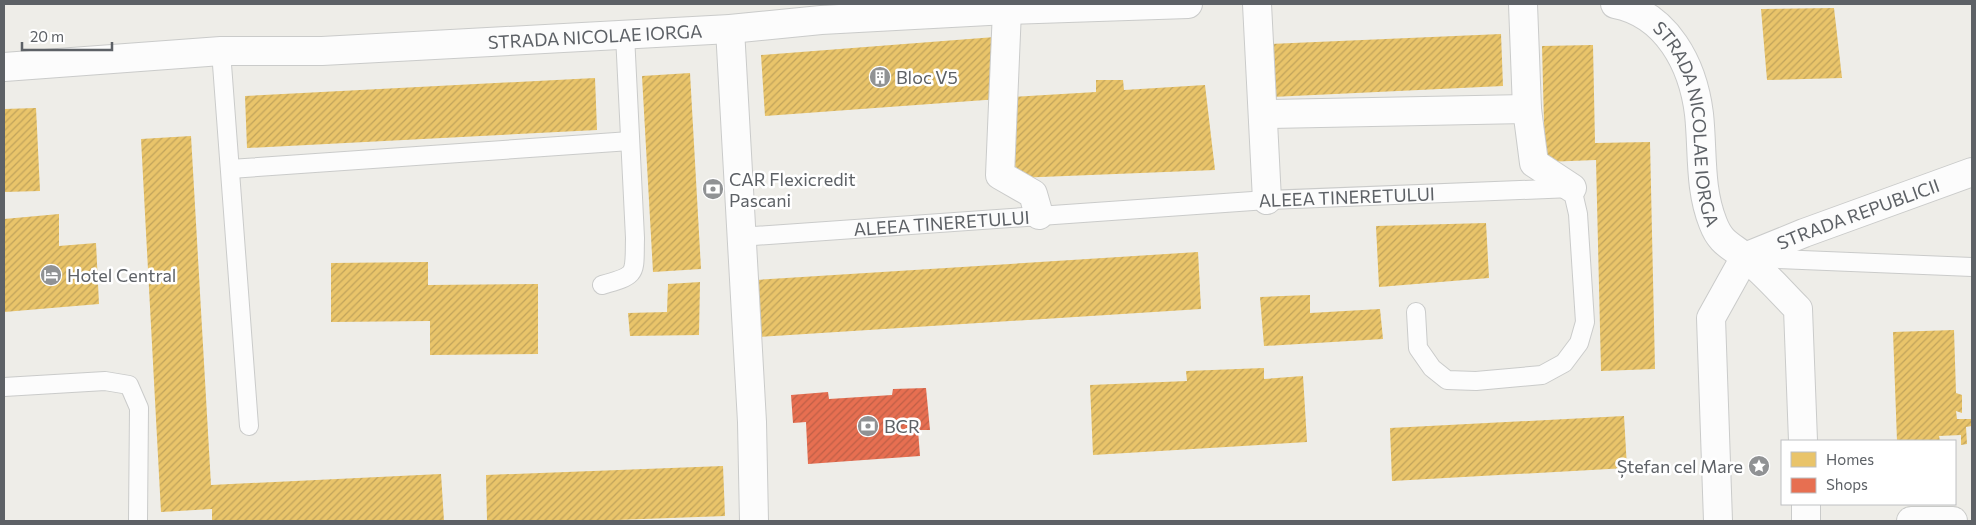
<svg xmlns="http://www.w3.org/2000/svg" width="1976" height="525" font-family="Commissioner,sans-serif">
<defs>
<pattern id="homes-hatch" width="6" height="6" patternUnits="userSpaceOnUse" patternTransform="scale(1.25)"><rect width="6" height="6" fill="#e9c46a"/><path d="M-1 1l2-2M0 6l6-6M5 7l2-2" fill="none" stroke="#c0a35b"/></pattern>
<pattern id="shops-hatch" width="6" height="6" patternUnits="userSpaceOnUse" patternTransform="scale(1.25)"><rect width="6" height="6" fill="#e76f51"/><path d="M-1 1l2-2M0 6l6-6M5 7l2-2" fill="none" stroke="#be5f47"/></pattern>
</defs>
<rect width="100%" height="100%" fill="#eeede8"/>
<g fill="url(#homes-hatch)">
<polygon points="1834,8 1842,78 1767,80 1761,9"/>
<polygon points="1501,34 1503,86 1272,97 1270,44"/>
<polygon points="995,37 999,99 765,116 761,55"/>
<polygon points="1593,45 1595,143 1650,142 1655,369 1601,371 1596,160 1545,162 1542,46"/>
<polygon points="690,73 701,269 653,272 642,76"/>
<polygon points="595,78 597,130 247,148 245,96"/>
<polygon points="1096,80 1123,80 1124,90 1205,85 1215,170 1016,178 1010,97 1096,92"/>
<polygon points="36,108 40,191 4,192 4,109"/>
<polygon points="191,136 211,485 441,474 444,521 212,521 212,509 161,512 141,139"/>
<polygon points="59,214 59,246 96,243 99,304 4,312 4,219"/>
<polygon points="1486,223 1489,278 1379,287 1376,226"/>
<polygon points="1198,252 1201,309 760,337 756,280"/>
<polygon points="428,262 428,285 538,284 538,354 430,355 430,321 331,322 331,263"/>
<polygon points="700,282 699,335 630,336 628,313 667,312 668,284"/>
<polygon points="1310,295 1310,313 1380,309 1383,339 1264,346 1260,297"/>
<polygon points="1954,330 1956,393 1962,395 1962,413 1956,411 1957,419 1972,419 1972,426 1966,427 1967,444 1961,445 1961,435 1939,436 1940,441 1897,441 1893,332"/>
<polygon points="1264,368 1264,379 1303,376 1307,442 1093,455 1090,385 1187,381 1186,371"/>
<polygon points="1624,416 1627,468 1392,481 1390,428"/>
<polygon points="723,466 725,516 589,521 487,521 486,475"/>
</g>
<polygon fill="url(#shops-hatch)" points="926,388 930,430 918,430 920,456 808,464 806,422 793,423 791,395 828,392 829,399 892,395 893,389"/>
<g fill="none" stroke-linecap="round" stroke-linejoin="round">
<g stroke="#cacbca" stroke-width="20">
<g id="lane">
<polyline points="221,51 249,426"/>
<polyline points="230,169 630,141"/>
<path id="s1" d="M740,237L1267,200L1572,188L1578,214L1585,322L1579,343L1564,363L1542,375L1476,381L1447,380L1432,368L1418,348L1416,312"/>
<polyline points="1753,258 1972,267"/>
<path d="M602,285C639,275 634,274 635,238L625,35"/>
<polyline points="4,387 105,381 129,385 139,408 138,521"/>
</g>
</g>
<g stroke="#cacbca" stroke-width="30">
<g id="street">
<polyline points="1257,4 1267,200"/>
<polyline points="1523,4 1527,109"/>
<path id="s2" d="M1615,4C1667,14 1693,65 1699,114C1703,151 1699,188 1713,223C1721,244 1731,245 1746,258C1765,273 1781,292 1798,309L1803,441"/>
<polyline points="1007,10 1000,175 1033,194 1039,215"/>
<polyline points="730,29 752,422 754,521"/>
<path id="s3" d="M4,67L221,51H322L730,29L821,20L1007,10L1188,4"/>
<polyline points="1264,114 1527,109 1534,163 1572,188"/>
<path id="s4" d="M1745,257L1804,233L1972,172"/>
<polyline points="1806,504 1806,521"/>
<polyline points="1718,521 1711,318 1745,257"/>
</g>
</g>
<g stroke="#c9cac8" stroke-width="30">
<polyline id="secondary" points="1911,521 1953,521"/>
</g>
<use href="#lane" stroke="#fcfcfc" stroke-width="18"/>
<use href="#street" stroke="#fcfcfc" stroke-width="28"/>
<use href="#secondary" stroke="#fcfcfc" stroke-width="28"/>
</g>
<defs>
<g id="building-disc" transform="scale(1.125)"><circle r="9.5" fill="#909294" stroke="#fff"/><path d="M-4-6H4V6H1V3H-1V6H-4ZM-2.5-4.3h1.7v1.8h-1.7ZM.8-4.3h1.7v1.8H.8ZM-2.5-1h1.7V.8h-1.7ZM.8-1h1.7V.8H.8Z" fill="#fff"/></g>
<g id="bank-disc" transform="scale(1.125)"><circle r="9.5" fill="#909294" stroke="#fff"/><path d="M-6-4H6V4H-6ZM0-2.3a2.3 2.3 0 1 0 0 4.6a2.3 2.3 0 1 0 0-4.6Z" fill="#fff"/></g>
<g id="hotel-disc" transform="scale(1.125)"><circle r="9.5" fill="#909294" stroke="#fff"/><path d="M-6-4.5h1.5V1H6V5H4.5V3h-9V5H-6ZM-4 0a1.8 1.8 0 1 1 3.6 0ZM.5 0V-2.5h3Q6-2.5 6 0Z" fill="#fff"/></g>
<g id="sight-disc" transform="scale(1.125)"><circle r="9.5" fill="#909294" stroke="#fff"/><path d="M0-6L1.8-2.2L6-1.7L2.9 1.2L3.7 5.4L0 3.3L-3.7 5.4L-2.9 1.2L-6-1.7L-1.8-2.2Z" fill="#fff"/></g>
</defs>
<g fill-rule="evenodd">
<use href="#building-disc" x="880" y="77"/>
<use href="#bank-disc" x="713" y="189"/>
<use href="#hotel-disc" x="51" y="275"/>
<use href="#bank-disc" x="868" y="426"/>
<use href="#sight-disc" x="1759" y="466"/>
</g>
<g text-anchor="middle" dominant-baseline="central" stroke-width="5" stroke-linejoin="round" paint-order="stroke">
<g font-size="18" fill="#5d6166" stroke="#fff">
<text stroke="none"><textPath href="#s3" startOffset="592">STRADA NICOLAE IORGA</textPath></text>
<text stroke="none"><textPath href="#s2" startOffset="154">STRADA NICOLAE IORGA</textPath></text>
<text stroke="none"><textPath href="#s1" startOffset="608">ALEEA TINERETULUI</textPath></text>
<text stroke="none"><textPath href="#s4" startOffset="121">STRADA REPUBLICII</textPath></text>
<text stroke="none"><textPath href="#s1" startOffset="202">ALEEA TINERETULUI</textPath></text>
</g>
<g font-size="18" fill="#5d6166" stroke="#fff" text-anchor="start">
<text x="896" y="77">Bloc V5</text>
<text x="729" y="179">CAR Flexicredit<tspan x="729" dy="21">Pascani</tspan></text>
<text x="67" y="275">Hotel Central</text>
<text x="884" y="426">BCR</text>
<text x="1743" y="466" text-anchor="end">Ștefan cel Mare</text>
</g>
</g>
<rect width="1976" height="525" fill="none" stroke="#5d6166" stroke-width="10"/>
<rect x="1781" y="440" width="175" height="65" fill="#ffffff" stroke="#bec0c2"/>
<rect x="1791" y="452" width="25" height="15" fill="#e9c46a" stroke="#bec0c2"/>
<text x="1826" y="465" font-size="15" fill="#5d6166">Homes</text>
<rect x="1791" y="478" width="25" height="15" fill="#e76f51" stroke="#bec0c2"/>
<text x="1826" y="490" font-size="15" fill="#5d6166">Shops</text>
<path d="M22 42v8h90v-8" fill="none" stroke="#5d6166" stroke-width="2.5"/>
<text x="30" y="42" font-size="15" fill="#5d6166" stroke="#ffffff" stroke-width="4" paint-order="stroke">20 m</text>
</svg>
